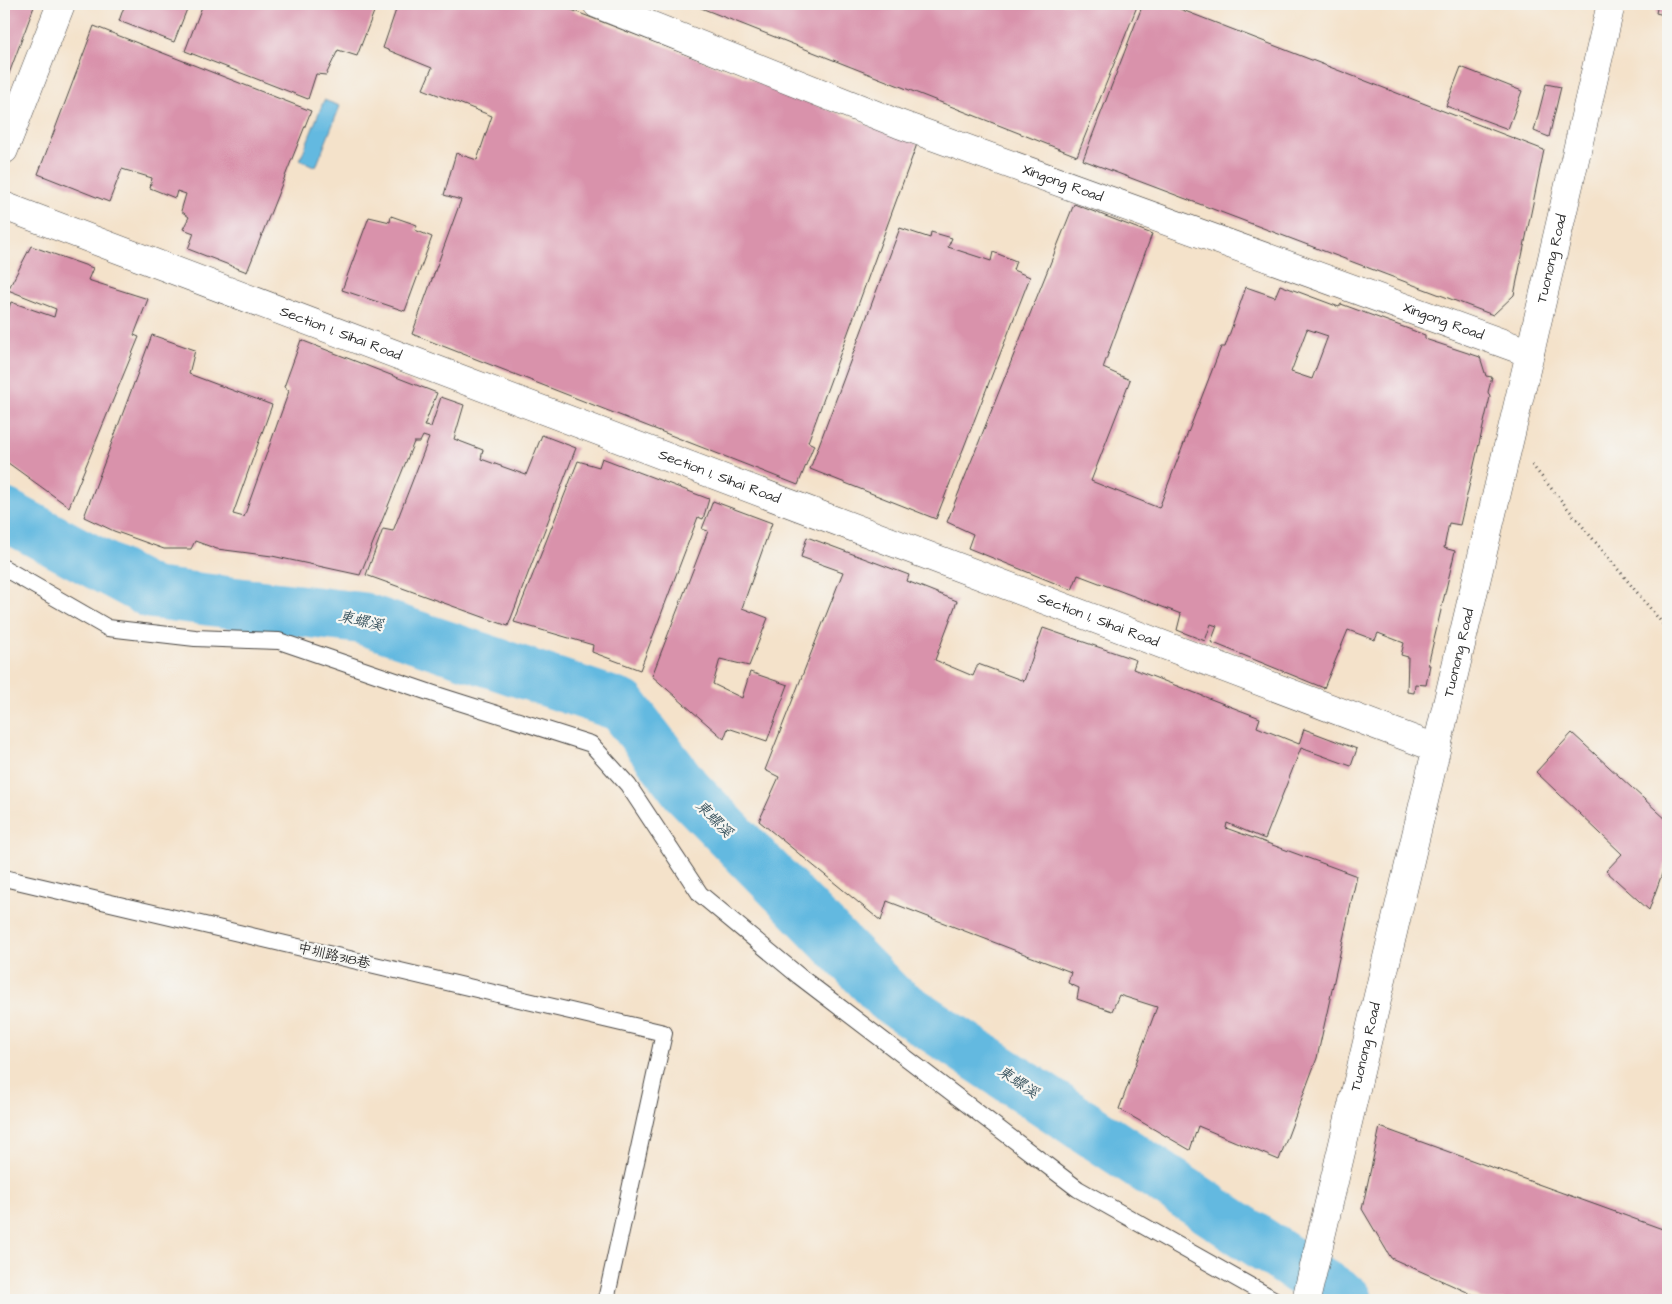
<svg xmlns="http://www.w3.org/2000/svg" width="1672" height="1304" font-family="'Architects Daughter','LXGW WenKai TC',sans-serif">
<rect width="100%" height="100%" fill="#f6f6f2"/>
<filter id="ink" filterUnits="userSpaceOnUse"><feTurbulence type="fractalNoise" baseFrequency=".02" numOctaves="2"/><feDisplacementMap in="SourceGraphic" scale="10" xChannelSelector="R" yChannelSelector="G"/><feConvolveMatrix kernelMatrix="1 2 1 2 8 2 1 2 1" color-interpolation-filters="sRGB"/></filter>
<filter id="wash" filterUnits="userSpaceOnUse"><feTurbulence type="fractalNoise" baseFrequency=".0096" numOctaves="4" result="noise"/><feDisplacementMap in="SourceGraphic" scale="20" xChannelSelector="R" yChannelSelector="G"/><feGaussianBlur stdDeviation="1.12" result="paint"/><feColorMatrix in="noise" values="0 0 0 0 0 0 0 0 0 0 0 0 0 0 0 0 0 1.4 0 .05"/><feComposite in="paint" operator="in"/></filter>
<g filter="url(#wash)">
<rect width="100%" height="100%" fill="#f4e2ca"/>
<polygon fill="#64b9e0" stroke="#487286" points="324,100 340,106 316,167 300,160"/>
<g fill="none" stroke-linecap="round" stroke-linejoin="round">
<polyline stroke="#64b9e0" stroke-width="52" points="4,514 152,593 361,618 622,706 686,790 890,998 1347,1300"/>
</g>
<g id="blocks">
<g fill="#d992ab" fill-rule="evenodd">
<polygon points="4,4 35,4 4,87"/>
<polygon points="125,4 189,4 174,42 119,21"/>
<polygon points="203,4 377,4 357,56 338,50 326,75 316,74 308,99 185,51"/>
<polygon points="398,4 556,4 917,144 808,442 814,445 798,485 412,334 461,200 444,195 456,153 477,160 492,116 423,89 432,68 383,48"/>
<polygon points="691,4 1138,4 1077,156"/>
<polygon points="1143,4 1167,4 1544,150 1514,295 1493,315 1083,160"/>
<polygon points="1658,4 1668,4 1668,16 1656,13"/>
<polygon points="94,26 311,111 247,272 188,249 194,233 183,229 189,217 181,211 186,194 177,191 175,198 150,188 152,178 122,169 109,202 38,174"/>
<polygon points="1461,67 1522,91 1508,129 1446,106"/>
<polygon points="1546,84 1561,87 1549,137 1534,131"/>
<path d="M1074,204L1152,234L1103,368L1130,380L1091,481L1159,508L1221,347H1225L1246,287L1275,297L1280,285L1339,307L1341,304L1425,335V339L1480,357L1486,376L1492,377L1488,392L1490,397L1460,525L1449,523L1444,548L1455,551L1428,665H1430L1426,685L1415,684L1414,693L1407,692L1408,657L1401,655L1404,643L1378,633L1375,640L1348,630L1324,688L1211,642L1217,626L1211,624L1205,641L1177,630L1181,614L1078,575L1072,590L968,548L973,534L947,522ZM1307,329L1328,336L1312,379L1291,372Z"/>
<polygon points="391,216 417,225 415,230 432,237 405,311 342,290 369,217 390,222"/>
<polygon points="900,228 930,238 931,232 952,238 948,247 991,261 993,252 1016,261 1013,270 1030,277 936,519 810,469"/>
<polygon points="31,246 93,268 88,280 148,299 134,335 139,337 69,507 4,460 4,322 11,302 54,317 56,309 8,290"/>
<polygon points="152,335 195,350 189,374 272,405 233,514 244,517 289,391 284,387 301,340 437,393 424,426 431,427 441,397 464,405 454,439 483,450 481,459 526,475 542,435 576,448 508,626 366,575 383,529 393,531 429,438 423,436 420,442 414,442 360,575 272,556 217,549 195,541 191,549 164,549 114,531 84,517"/>
<polygon points="602,458 709,499 703,519 698,517 640,670 592,652 593,645 514,622 578,461 599,467"/>
<polygon points="713,501 772,523 742,608 768,618 749,666 720,659 713,684 742,698 750,672 788,685 767,741 728,728 724,739 652,676 708,531 702,529"/>
<polygon points="807,537 909,575 907,581 957,601 935,660 973,676 978,664 1024,681 1043,628 1136,660 1133,669 1260,718 1257,727 1299,744 1304,729 1357,749 1351,766 1301,748 1265,839 1227,823 1226,828 1357,876 1317,1058 1279,1160 1198,1126 1190,1150 1119,1109 1157,1007 1119,995 1112,1011 1077,999 1079,988 1068,983 1071,972 887,901 881,921 759,821 779,777 765,770 843,572 801,557"/>
<polygon points="1572,733 1668,821 1668,857 1649,910 1606,871 1622,854 1536,772"/>
<polygon points="1380,1127 1668,1231 1668,1292 1666,1300 1485,1300 1391,1258 1362,1209"/>
</g>
</g>
</g>
<g filter="url(#ink)">
<use href="#blocks" fill-opacity="0" stroke="#494643" stroke-width="1"/>
<g fill="none" stroke-linecap="round" stroke-linejoin="round">
<g stroke="#494643" stroke-width="18">
<g id="lane">
<polyline points="4,568 108,628 195,638 279,641 440,696 591,744 628,785 700,894 799,976 1078,1189 1275,1300"/>
<polyline points="4,878 664,1033 606,1300"/>
</g>
</g>
<g stroke="#494643" stroke-width="29">
<g id="street">
<path id="s1" d="M597,4L899,124L1530,353"/>
<polyline points="4,150 61,4"/>
<path id="s2" d="M4,206L1436,748"/>
<path id="s3" d="M1306,1300L1530,353L1611,4"/>
</g>
</g>
<polyline stroke="#494643" stroke-width="3" stroke-dasharray="1 4" stroke-linecap="butt" points="1532,465 1668,630"/>
<use href="#lane" stroke="#fff" stroke-width="16"/>
<use href="#street" stroke="#fff" stroke-width="28"/>
</g>
</g>
<g text-anchor="middle" dominant-baseline="central" stroke-width="4.5" stroke-linejoin="round" paint-order="stroke">
<g font-size="14" fill="#2b2b2b" stroke="#f6f6f2">
<text stroke="none"><textPath href="#s1" startOffset="499">Xingong Road</textPath></text>
<text stroke="none"><textPath href="#s3" startOffset="1070">Tuonong Road</textPath></text>
<text stroke="none"><textPath href="#s1" startOffset="904">Xingong Road</textPath></text>
<text stroke="none"><textPath href="#s2" startOffset="360">Section 1, Sihai Road</textPath></text>
<text stroke="none"><textPath href="#s2" startOffset="765">Section 1, Sihai Road</textPath></text>
<text stroke="none"><textPath href="#s2" startOffset="1170">Section 1, Sihai Road</textPath></text>
<text stroke="none"><textPath href="#s3" startOffset="665">Tuonong Road</textPath></text>
<text transform="translate(334 956) rotate(13)">中圳路318巷</text>
<text stroke="none"><textPath href="#s3" startOffset="260">Tuonong Road</textPath></text>
</g>
<g font-size="15" font-style="italic" fill="#3c5661" stroke="#f6f6f2">
<text transform="translate(361 621) rotate(13)">東螺溪</text>
<text transform="translate(714 819) rotate(45)">東螺溪</text>
<text transform="translate(1018 1082) rotate(34)">東螺溪</text>
</g>
</g>
<rect width="1672" height="1304" fill="none" stroke="#f6f6f2" stroke-width="20"/>
</svg>
